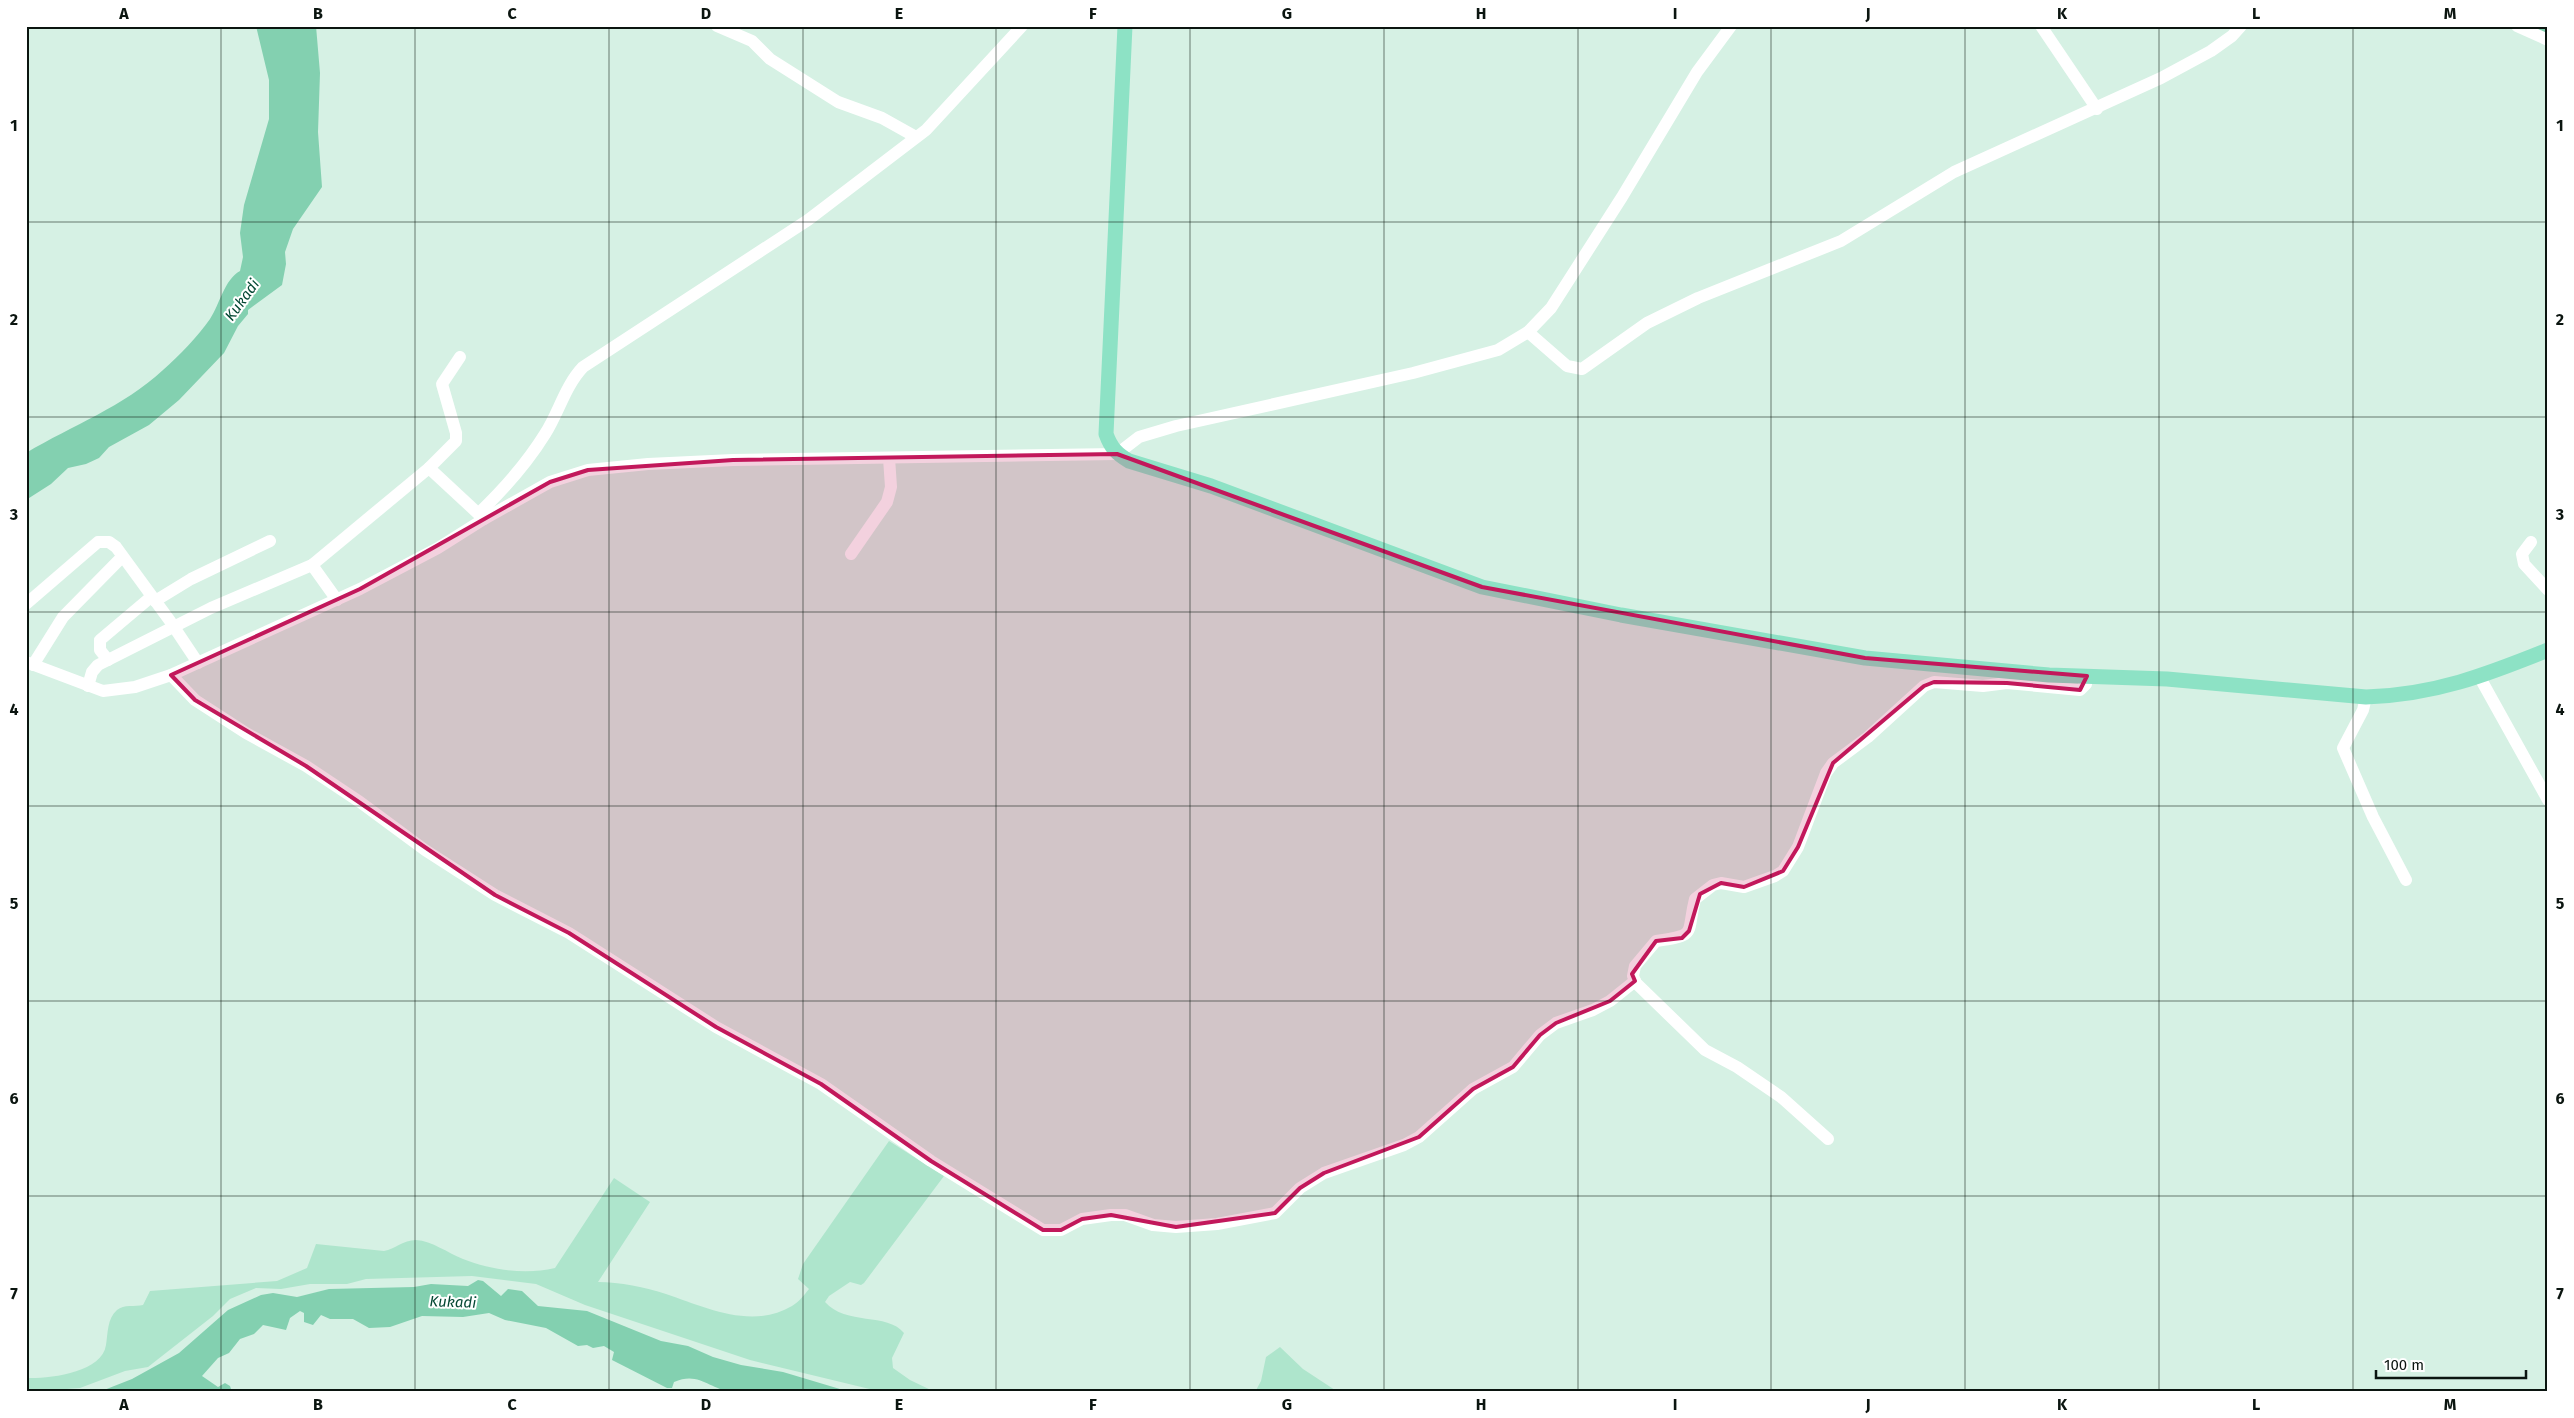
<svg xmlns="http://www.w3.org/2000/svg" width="2574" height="1418" font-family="'Fira Sans',sans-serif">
<rect width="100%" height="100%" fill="#d6f1e4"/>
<g fill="#aee5cc">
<path d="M889,1141L944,1176L864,1283L861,1285L850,1282L829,1296L825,1302C846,1326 887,1312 904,1333L892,1358L893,1368L910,1380L935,1392H882L750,1360L585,1305L536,1284L472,1276L366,1279L347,1284H310L281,1289L256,1288L230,1299L213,1316L148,1367L125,1371L80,1388L26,1392V1378C48,1379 102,1373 106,1345C108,1333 107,1319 117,1310C124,1304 135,1307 143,1305L150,1291L277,1281L307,1268L316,1244L384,1251C395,1249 403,1240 416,1240C432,1241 448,1253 463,1259C491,1270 525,1275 555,1268L614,1178L650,1202L598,1282C620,1282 645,1287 666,1294C705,1307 751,1330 792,1306C799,1302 804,1295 809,1289L798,1279L803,1264Z"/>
<polygon points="1280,1347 1303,1369 1338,1392 1255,1392 1261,1381 1266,1357"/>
</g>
<g fill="#83d0b0">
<path d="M256,26H316L320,73L318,132L322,187L293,229L285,252L286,264L282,285L248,310V314L238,326L224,353L179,400L149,425L109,447L99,458L86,464L68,468L51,484L26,500V453C73,425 123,407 163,370C179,356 198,336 210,319C220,304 224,280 240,271L243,257L240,233L244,205L269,119V80Z"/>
<path d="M478,1280L483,1281L501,1296L508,1289L522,1291L538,1306L587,1311L661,1341L688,1346L713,1357L741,1365L783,1372L850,1392C812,1392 770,1396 732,1392C709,1389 699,1371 674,1382L672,1388H667L612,1360L614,1352L604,1346L593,1348L587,1345L578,1346L546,1328L505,1320L489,1313L463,1317L422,1316L390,1327L369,1328L353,1319H330L321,1315L313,1325L304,1322V1313L300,1311L290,1318L286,1330L263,1325L254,1334L240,1339L229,1353L218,1358L202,1376L218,1387L225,1383L230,1386L232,1392H99L132,1379L179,1353L228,1310L261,1295L273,1293L297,1297L329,1289L414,1287L431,1284L468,1286Z"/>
</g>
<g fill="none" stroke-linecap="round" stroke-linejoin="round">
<polyline stroke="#83d0b0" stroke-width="10" points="2535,26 2548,32"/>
<g stroke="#fff" stroke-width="12">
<polyline points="717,26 752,41 770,59 838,102 882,118 916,137"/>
<polyline points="2041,26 2097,109"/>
<polyline points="2517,26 2548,40"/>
<polyline points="1528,332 1567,366 1582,369 1647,323 1698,298 1841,241 1954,172 2161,78 2211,51 2232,36 2241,26"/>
<polyline points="429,468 456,441 456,433 442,384 460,357"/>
<path d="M479,513C503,490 527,463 545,434C559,412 565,386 583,367L808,220L926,130L1022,26"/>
<polyline points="2531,542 2522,554 2524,564 2548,590"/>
<polyline points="851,554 887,502 891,487 889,458"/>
<polyline points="312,565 429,468 484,519"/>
<polyline points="155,601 191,579 270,541"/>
<polyline points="26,604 98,542 109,542 116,547 170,621 198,663"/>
<polyline points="108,660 100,650 100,640 151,597"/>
<polyline points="26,662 103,691 135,687 171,675 360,589 438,548 484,519 550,482 588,470 648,464 733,460 1117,454 1139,437 1176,426 1413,373 1498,350 1528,332 1551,308 1622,197 1697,72 1731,26"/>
<polyline points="33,665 63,617 122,557"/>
<polyline points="171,675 195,700 246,733 306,766 360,802 425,850 495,895 569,933 716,1027 821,1084 931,1161 1043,1230 1061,1230 1082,1219 1111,1215 1125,1215 1153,1225 1176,1227 1217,1224 1275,1213 1300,1188 1324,1173 1404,1145 1419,1137 1473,1089 1513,1067 1540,1035 1556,1023 1593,1010 1610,1001 1635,981"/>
<polyline points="2479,676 2548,800"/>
<polyline points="88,686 92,672 98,665 211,608 312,565 337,600"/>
<polyline points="2366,697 2363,710 2343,748 2373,817 2406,880"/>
<path d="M1828,1139L1781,1097L1737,1067L1705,1050L1636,983L1633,976L1635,966L1656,941C1698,935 1686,935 1695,899L1713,885L1721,883L1744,887L1775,876L1783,871L1798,847L1826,773L1833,763L1868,737L1924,686L1934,682L1983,686L2007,683L2080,690L2086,684L2087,676"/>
</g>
<path stroke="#8de2c5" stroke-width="15" d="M1125,26L1106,434C1111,448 1117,454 1129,461L1211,486L1482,587L1621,615L1865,658L2049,675L2167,679L2366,697C2434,695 2486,675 2548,650"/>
</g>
<path fill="#c2185b" fill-opacity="0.2" stroke="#c2185b" stroke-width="4" stroke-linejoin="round" d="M1117,454L1482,587L1865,658L2087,676L2080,690L2007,683L1934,682L1924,686L1833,763L1798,847L1783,871L1744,887L1721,883L1700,894L1689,931L1682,938L1656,941L1632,974L1635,981L1610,1001L1556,1023L1540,1035L1513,1067L1473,1089L1419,1137L1324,1173L1300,1188L1275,1213L1176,1227L1111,1215L1082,1219L1061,1230H1043L931,1161L821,1084L716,1027L569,933L495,895L306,766L195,700L171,675L360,589L550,482L588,470L733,460Z"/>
<path fill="none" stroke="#0b1510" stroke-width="1" stroke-opacity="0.55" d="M221,26V1392M415,26V1392M609,26V1392M803,26V1392M996,26V1392M1190,26V1392M1384,26V1392M1578,26V1392M1771,26V1392M1965,26V1392M2159,26V1392M2353,26V1392M26,222H2548M26,417H2548M26,612H2548M26,806H2548M26,1001H2548M26,1196H2548"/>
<g text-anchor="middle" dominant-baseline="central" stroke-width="4" stroke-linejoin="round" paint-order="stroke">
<g font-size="15" font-style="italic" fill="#054834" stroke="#fff">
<text transform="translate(242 300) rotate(-54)">Kukadi</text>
<text transform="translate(453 1302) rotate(2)">Kukadi</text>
</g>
</g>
<rect width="2574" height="1418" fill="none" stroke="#ffffff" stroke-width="55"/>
<path d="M2376 1370v8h150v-8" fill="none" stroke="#0b1510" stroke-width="2.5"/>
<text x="2384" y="1370" font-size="15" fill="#0b1510" stroke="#ffffff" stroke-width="4" paint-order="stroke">100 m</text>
<rect x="28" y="28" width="2518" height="1362" fill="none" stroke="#0b1510" stroke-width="2"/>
<g font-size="16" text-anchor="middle" font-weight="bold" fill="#0b1510">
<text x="124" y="19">A</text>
<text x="318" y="19">B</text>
<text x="512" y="19">C</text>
<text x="706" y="19">D</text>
<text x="899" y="19">E</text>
<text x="1093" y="19">F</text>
<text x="1287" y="19">G</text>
<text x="1481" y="19">H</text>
<text x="1675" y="19">I</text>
<text x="1868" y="19">J</text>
<text x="2062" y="19">K</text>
<text x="2256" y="19">L</text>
<text x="2450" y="19">M</text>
<text x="14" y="131">1</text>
<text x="2560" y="131">1</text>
<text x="14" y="325">2</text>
<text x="2560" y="325">2</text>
<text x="14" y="520">3</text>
<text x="2560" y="520">3</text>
<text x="14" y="715">4</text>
<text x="2560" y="715">4</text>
<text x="14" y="909">5</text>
<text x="2560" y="909">5</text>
<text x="14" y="1104">6</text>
<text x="2560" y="1104">6</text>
<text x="14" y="1299">7</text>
<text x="2560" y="1299">7</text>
<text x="124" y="1410">A</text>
<text x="318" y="1410">B</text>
<text x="512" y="1410">C</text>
<text x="706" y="1410">D</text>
<text x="899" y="1410">E</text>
<text x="1093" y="1410">F</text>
<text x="1287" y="1410">G</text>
<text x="1481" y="1410">H</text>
<text x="1675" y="1410">I</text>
<text x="1868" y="1410">J</text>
<text x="2062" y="1410">K</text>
<text x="2256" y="1410">L</text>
<text x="2450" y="1410">M</text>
</g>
</svg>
